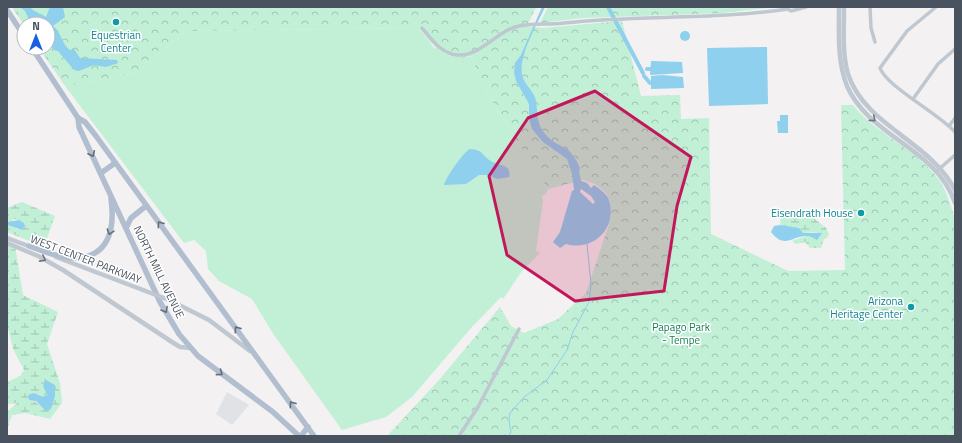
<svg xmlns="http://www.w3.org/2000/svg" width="962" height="443" font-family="'Titillium Web',sans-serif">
<defs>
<pattern id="wetland-marsh" width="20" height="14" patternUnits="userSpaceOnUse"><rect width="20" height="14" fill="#c1f0d7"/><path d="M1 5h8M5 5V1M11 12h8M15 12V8" fill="none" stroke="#9fc5b2"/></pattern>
<pattern id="park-crowns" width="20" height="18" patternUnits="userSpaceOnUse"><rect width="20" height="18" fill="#c1f0d7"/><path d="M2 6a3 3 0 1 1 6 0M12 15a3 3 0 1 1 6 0" fill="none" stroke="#9fc5b2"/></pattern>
</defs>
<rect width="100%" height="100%" fill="#f3f1f1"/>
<polygon fill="#e0e2e5" points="227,392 249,405 232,425 216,414"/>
<path fill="#c1f0d7" d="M419,28L434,48L465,58L471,56C489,104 521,145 548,189L546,194L542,196L543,201L536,251L540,253L522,271L503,299L501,297L471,328L412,397L386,417L342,430L274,335L252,299L219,281L208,269L206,251L194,240L184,243L65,86L136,73L186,31Z"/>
<g fill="url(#wetland-marsh)" fill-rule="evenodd">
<path d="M22,202L55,216L45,244L35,243L7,232V208ZM15,219L24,223L25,226L22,230L17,229L13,226L12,220Z"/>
<polygon points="804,210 826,228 829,234 827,238 824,239 821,248 810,248 805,242 796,244 792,241 818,232 803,233 780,225 781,217"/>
<path d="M7,243L15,246L23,295L58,312L47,344L60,383L62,403L50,419L25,413L12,415L7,430V412L17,403L7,404V382L20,376L24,370L13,349L7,324ZM32,395L43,397L47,395L52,402L51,409L38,404L28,396Z"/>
</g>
<g fill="url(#park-crowns)">
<path d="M12,7H536L527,26L542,28L622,21L641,96L680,95L681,119L709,118L711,234L788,271L845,270L841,105H853C877,135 917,149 939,180C947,192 951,206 955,220V436H387L439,380L500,307L511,326L524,333L558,319L586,293L607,230L611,216L610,201L605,192L595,184L583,180L548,189C521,145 489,104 471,56C446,64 433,46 419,28L186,31L136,73L65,86L39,48H48V24L24,25Z"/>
<polygon points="548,7 776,7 723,13 583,18 540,23"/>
</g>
<g fill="#8ed0ed" fill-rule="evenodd">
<path d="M20,7H30C34,13 41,13 46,17L50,7H63L65,17L53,26C62,32 61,44 70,50L74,49L80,58L117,60L118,63L106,67L94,65L79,71L74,70L58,51L54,50L48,44V24H31L25,11Z"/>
<path d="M542,7H545C537,25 519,54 522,74C523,84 534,90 536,101C538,114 536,124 546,135C561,151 569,142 580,168L579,171L581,181L587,183L591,188L594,185C600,189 607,194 609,200C618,228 593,252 566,244L560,248L553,242L560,232L572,191L574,190L572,174L567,159L543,142L532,129L529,118V104L516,81L514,72L515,63L521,55ZM581,189L591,196L595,202L593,204L580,192Z"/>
<circle cx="685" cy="36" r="5"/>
<polygon points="767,47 768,104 709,106 707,48"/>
<polygon points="651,61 682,62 683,73 650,75"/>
<polygon points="663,75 683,77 684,88 651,89 651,76"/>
<polygon points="780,115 788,115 788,133 778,133 777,121 780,121"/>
<path d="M470,149C484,150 481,155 491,161C499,166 512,164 509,177L498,179L487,175H479L466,184L444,185C444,180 465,150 470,149Z"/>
<polygon points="19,220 24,223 25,226 22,230 8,225 8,222"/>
<path d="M780,225L799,228L803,233H822L817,240C815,239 811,236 808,236C792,235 785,250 771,232L774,226Z"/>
<polygon points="46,380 55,385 55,396 51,409 46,411 36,401 29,400 28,395 34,393 43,397 47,395 43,386"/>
</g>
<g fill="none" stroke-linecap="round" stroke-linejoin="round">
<polyline stroke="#8ed0ed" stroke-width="1" points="509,436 511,432 509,421 510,413 524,397 547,380 567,350 573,332 589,302 591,284 587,244"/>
<g stroke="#8ed0ed" stroke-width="4">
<polyline points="608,7 643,73"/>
<polyline points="647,69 650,69"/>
<polyline points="644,76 650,83"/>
</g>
<g stroke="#bfc7d0" stroke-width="3.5">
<polyline points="870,7 871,28 875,42"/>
<path d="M936,7L907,31L880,68C886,86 939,114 955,132"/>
<path d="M422,28C432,40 441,53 457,55C481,57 497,30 519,26C534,23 549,25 564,23C639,15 714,20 788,9L791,11L806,7"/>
<polyline points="913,99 938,64 955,49"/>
<polyline points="949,126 955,118"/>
<polyline points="938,170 955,155"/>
<polyline points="459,436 478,407 519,329"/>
</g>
<g stroke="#bfc7d0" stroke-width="4.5">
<path d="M839,7C839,33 837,61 847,86C869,137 937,148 955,203"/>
<path d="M844,7C844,29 842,53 848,74C865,126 930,141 955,190"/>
<polyline points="7,238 31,247"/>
<polyline points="7,243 38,256 63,270 172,342 180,347 190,348"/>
<polyline points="56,257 143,290"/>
<polyline points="169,300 209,320 250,351"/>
</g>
<g stroke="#b1becf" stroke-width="5.5">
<polyline points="7,10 24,36"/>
<polyline points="32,48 78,118 85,122 96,136 314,436"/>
<polyline points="78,118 79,127 160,302 179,334 198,356 273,412 299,436"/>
<polyline points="101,173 115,163"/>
<polyline points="126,228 131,218 146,206"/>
<path d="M29,246C43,251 59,258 74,258C110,258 115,227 111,199"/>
<polyline points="301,436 308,427"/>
</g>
<polyline stroke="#bfc7d0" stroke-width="4.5" points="143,290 169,300"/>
</g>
<defs><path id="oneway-chevron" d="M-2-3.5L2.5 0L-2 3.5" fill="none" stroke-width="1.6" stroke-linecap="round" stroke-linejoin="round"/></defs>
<g stroke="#6c7581">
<use href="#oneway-chevron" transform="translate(873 119) rotate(40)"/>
<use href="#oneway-chevron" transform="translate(43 259) rotate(28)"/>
</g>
<g stroke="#636d7b">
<use href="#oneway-chevron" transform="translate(92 154) rotate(65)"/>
<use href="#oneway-chevron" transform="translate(160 224) rotate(-126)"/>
<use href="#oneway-chevron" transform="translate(110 232) rotate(108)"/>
<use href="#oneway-chevron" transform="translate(165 310) rotate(60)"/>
<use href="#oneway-chevron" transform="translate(237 329) rotate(-126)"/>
<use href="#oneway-chevron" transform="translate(220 373) rotate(36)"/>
<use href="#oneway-chevron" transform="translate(292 404) rotate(-126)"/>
</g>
<path fill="#c2185b" fill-opacity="0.2" stroke="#c2185b" stroke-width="3" stroke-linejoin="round" d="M595,91L691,157L677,206L664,291L575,301L507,255L489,176L528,118Z"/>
<g fill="#0f9aa8" stroke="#fff" stroke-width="1.5">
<circle cx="116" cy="22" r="4"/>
<circle cx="861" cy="213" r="4"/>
<circle cx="911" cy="307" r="4"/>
</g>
<g text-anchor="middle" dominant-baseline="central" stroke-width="3" stroke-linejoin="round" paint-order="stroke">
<g font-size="11" fill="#0d838f" stroke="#fff" text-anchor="end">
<text x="116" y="35" text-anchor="middle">Equestrian<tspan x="116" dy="13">Center</tspan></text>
<text x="853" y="213">Eisendrath House</text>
<text x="903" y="301">Arizona<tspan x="903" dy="13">Heritage Center</tspan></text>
</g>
<g font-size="11" fill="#49525f" stroke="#fff">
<text transform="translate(86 259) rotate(21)">WEST CENTER PARKWAY</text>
<text transform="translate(159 272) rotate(64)">NORTH MILL AVENUE</text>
</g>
<g font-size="11" fill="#178257" stroke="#fff">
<text x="681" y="327">Papago Park<tspan x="681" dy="13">- Tempe</tspan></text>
</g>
</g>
<rect width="962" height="443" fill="none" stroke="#49525f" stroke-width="16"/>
<g transform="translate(36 36)"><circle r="19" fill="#ffffff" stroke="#b6babf"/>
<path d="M0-3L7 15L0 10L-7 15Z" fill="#195fe5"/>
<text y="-6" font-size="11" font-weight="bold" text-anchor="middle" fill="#49525f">N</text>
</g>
</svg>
